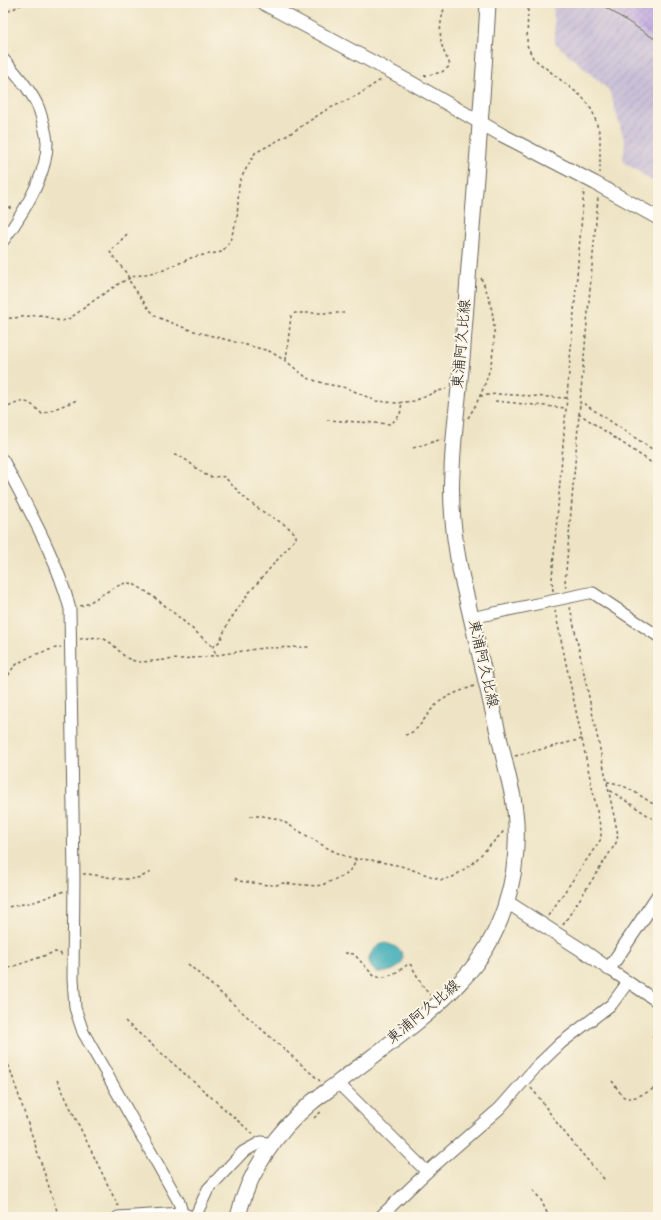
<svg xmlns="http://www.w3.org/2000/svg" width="661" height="1220" font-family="'Gochi Hand','Klee One',sans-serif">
<defs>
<pattern id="industrial-furrows" width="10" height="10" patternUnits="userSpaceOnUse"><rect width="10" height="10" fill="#c9bfd7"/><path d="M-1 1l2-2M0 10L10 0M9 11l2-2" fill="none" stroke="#aca4b8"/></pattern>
<pattern id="building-cross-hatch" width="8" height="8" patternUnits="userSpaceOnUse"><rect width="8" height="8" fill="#bda5e0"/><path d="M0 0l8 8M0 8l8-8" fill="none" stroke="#a28dc0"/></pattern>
</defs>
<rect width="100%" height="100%" fill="#fcf5e5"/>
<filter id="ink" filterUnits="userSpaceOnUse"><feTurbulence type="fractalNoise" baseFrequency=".025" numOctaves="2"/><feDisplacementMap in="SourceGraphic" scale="8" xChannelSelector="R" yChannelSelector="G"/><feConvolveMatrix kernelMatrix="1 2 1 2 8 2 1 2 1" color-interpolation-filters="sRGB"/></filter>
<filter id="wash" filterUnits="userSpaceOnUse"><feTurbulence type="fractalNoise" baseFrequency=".012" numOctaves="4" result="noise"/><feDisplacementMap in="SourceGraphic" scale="16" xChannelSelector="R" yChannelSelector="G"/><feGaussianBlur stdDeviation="0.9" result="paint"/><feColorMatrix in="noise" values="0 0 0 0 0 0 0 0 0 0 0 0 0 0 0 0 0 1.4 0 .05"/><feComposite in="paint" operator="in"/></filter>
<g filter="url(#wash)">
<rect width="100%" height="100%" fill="#eee4c5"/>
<polygon fill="url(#industrial-furrows)" points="553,3 658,3 658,185 623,161 625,142 609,90 555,43"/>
<path fill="#3cacb8" stroke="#2c646a" d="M384,943C392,944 407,951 402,962C398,971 379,976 373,969C363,958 374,947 384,943Z"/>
<g id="blocks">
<polygon fill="url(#building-cross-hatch)" points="599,3 658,3 658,41"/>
</g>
</g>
<g filter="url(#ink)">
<use href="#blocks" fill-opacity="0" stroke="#666257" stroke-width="1"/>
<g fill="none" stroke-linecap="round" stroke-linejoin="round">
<g stroke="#666257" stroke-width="13">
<g id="minor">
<path d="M3,59C16,73 32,91 39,109C42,118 46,131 47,142C48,174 22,215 3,241"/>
<path d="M3,460C27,507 57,558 70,609L74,877L73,978L75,1008L83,1032L179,1202L182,1213L192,1217"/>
<polyline points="471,618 589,593 593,593 658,636"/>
<polyline points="609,969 658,1002"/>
<polyline points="338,1083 427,1172"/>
<polyline points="118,1217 182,1213"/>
<polyline points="195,1217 208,1189 243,1152 261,1142 272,1144"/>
<polyline points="380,1217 427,1172 500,1108 536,1067 561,1043 612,1004 628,982"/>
</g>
</g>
<g stroke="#666257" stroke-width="15">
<g id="tertiary">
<polyline points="263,3 410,82 502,135 595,183 658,218"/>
<polyline points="507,902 585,952 609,969 658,896"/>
</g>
</g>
<g stroke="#666257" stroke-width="17">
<path id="secondary" d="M238,1217C248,1172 277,1131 312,1102C321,1095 330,1089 339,1082C379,1051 428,1018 462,980C501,939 519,880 516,824C516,815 514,806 513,797L461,574C454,540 450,506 452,472C453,430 460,388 463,346C471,232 482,117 488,3"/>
</g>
<g stroke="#666257" stroke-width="1.5" stroke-dasharray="3 3" stroke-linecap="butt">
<polyline points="528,3 527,45 533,58 581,96 589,105 594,115 600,135 600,173"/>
<polyline points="3,14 25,3"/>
<path d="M424,76L442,72L450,66C449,61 446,57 444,52C438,36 440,19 446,3"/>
<polyline points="598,198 580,403 583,403 658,453"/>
<polyline points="3,210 13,207"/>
<polyline points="127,234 110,252 127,274 130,282 148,308 156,316 162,319 190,330 269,351 286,361 307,378 326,384 347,388 376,401 397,403 414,401 438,391 446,389"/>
<polyline points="3,319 40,315 60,321 67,320 76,314 96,299 120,283 132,277 164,270 193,257 222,252 230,241 237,219 239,185 241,178 255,153 288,135 326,110 358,95 379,81 383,81"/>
<polyline points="286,360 291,316 295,313 344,313"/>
<polyline points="480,396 497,394 566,398"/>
<polyline points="495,401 565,408"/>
<path d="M3,409C24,400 25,397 42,414L77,400"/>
<polyline points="578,415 581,415 658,467"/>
<path d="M468,418C495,375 504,325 481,278"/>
<polyline points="327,420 391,424 400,415 402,402"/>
<polyline points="413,448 442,439"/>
<path d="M174,455C186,456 196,470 206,475C213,479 219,475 225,477C236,490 248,502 262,511C273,519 288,524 296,535V538L248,594L228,623L220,641L213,647L216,655"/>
<polyline points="566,588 565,583 580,403"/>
<polyline points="553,591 552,579 584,190"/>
<path d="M80,606L85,605C94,600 118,583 128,583C143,583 199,635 213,647"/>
<path d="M80,639C88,638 98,636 106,640C121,648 120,660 141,662L204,657L263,648L309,647"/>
<path d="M3,686C7,680 9,672 14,667C22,658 49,649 61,647"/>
<path d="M405,735C421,731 425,714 437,704C447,695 461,691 474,686"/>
<polyline points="515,756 582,739"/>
<path d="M607,782C625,783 643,798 658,807"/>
<polyline points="610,791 611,791 658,822"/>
<polyline points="250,816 263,816 279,819 329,849 349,858 371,860 401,866 442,880 453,877 473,863 504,831"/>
<path d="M83,874C102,874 122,883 140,877C144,876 148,873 152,872"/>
<polyline points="235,878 239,881 268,885 276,885 283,883 316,886 322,885 347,874 354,865 356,859"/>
<polyline points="3,908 34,902 64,891"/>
<polyline points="548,916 601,839 601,830 555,611"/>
<polyline points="563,925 616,843 618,835 570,607"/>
<path d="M345,953L354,954L373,975C384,982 399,971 408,964L411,965L424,988L430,995"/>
<polyline points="188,964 320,1081"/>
<polyline points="3,970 55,952 60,953 62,956"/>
<polyline points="125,1021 254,1135"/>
<polyline points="658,1031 653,1036 658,1066"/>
<polyline points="3,1048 59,1217"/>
<polyline points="57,1080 118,1206"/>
<path d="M612,1081C616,1086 620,1094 624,1097C632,1101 648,1092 655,1088L658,1091"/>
<path d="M531,1088C541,1099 548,1111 557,1123C572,1142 588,1161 605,1180"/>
<polyline points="655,1088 658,1078"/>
<polyline points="314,1118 323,1110"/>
<polyline points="533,1190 541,1200 549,1217"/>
</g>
<use href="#minor" stroke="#fff" stroke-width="11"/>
<use href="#tertiary" stroke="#fff" stroke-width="13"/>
<use href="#secondary" stroke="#fff" stroke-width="15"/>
</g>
</g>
<g text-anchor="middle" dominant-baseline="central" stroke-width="4" stroke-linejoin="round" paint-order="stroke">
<g font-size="15" fill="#1c1c1c" stroke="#fcf5e5">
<text transform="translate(463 344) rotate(-85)">東浦阿久比線</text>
<text transform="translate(482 664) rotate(77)">東浦阿久比線</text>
<text transform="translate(424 1013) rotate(-40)">東浦阿久比線</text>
</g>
</g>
<rect width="661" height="1220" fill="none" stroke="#fcf5e5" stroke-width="16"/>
</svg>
